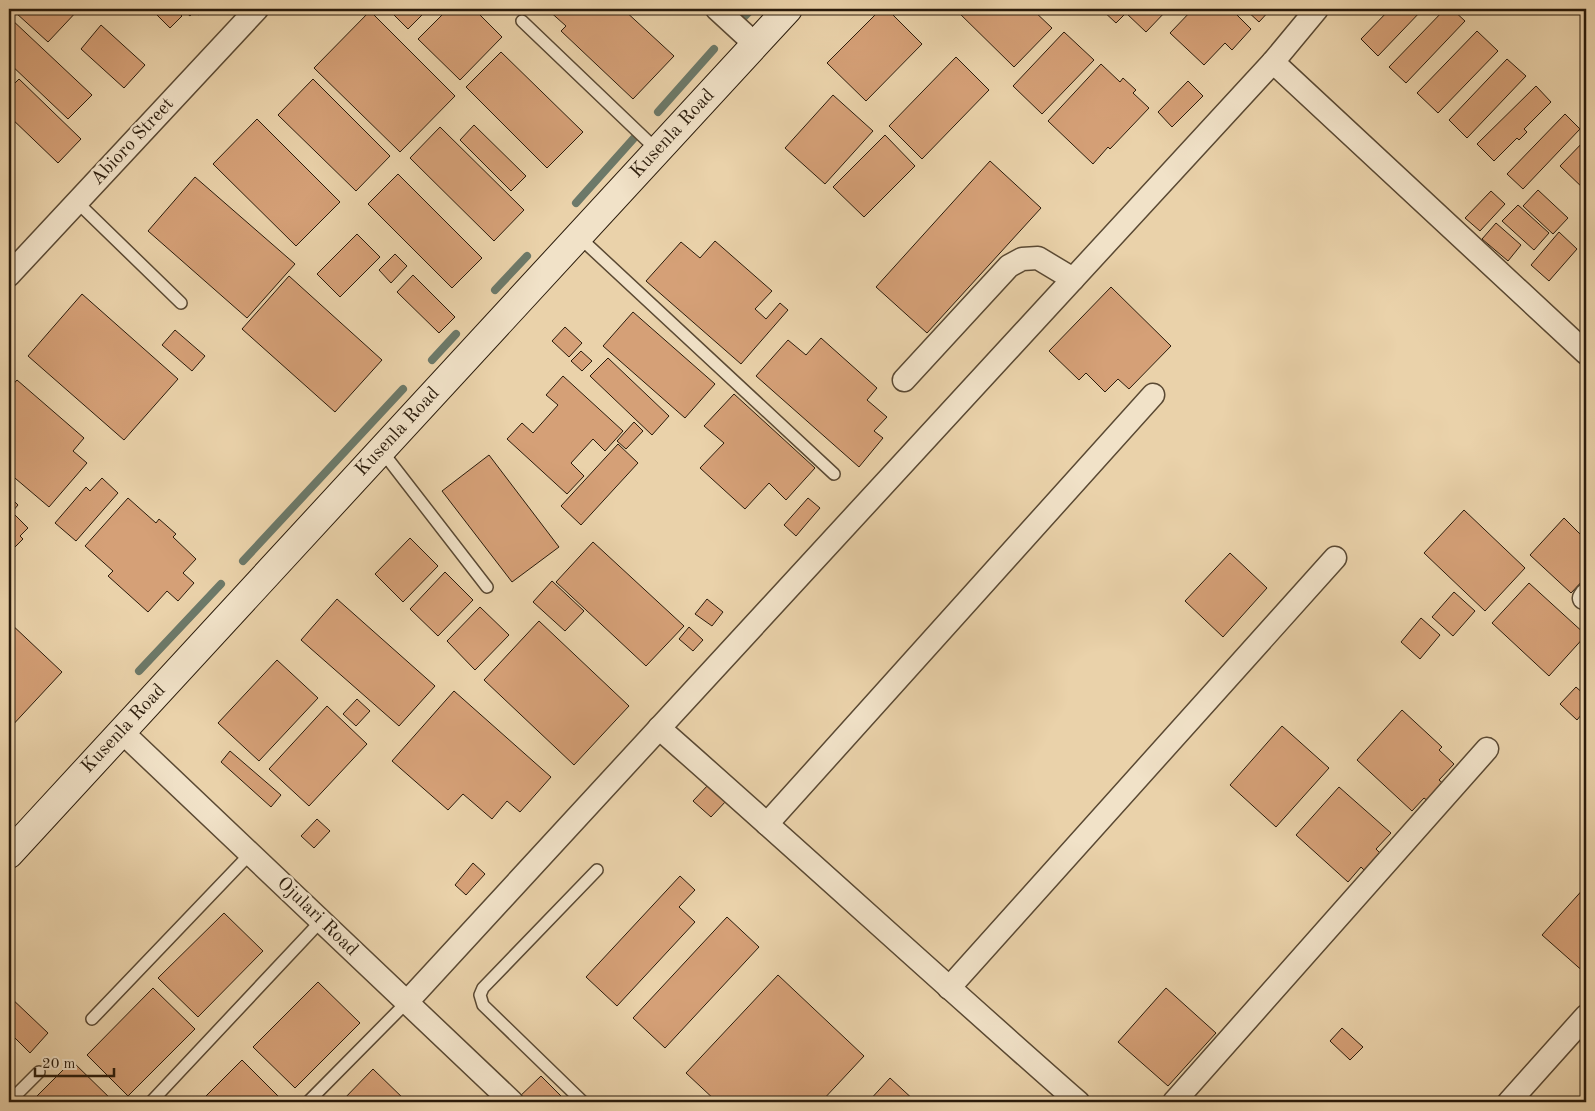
<svg xmlns="http://www.w3.org/2000/svg" width="1595" height="1111" font-family="'Old Standard TT',serif">
<rect width="100%" height="100%" fill="#ead2aa"/>
<filter id="stains"><feTurbulence type="fractalNoise" baseFrequency=".004" numOctaves="4"/><feColorMatrix values="0 0 0 0 .2 0 0 0 0 .09 0 0 0 0 .02 0 0 0 .5 -.17"/></filter>
<radialGradient id="worn" r=".72"><stop offset=".6" stop-color="#630" stop-opacity="0"/><stop offset="1" stop-color="#630" stop-opacity=".3"/></radialGradient>
<g fill="none" stroke-linecap="round" stroke-linejoin="round">
<g stroke="#6c7969" stroke-width="8">
<polyline points="744,17 752,9"/>
<polyline points="658,112 714,49"/>
<polyline points="576,203 635,137"/>
<polyline points="495,290 527,256"/>
<polyline points="432,360 456,334"/>
<polyline points="243,561 403,389"/>
<polyline points="139,671 221,584"/>
</g>
</g>
<g fill="#d5a077" stroke="#2a1b0b">
<polygon points="19,9 79,9 48,42 16,13"/>
<polygon points="151,9 175,9 182,16 170,28"/>
<polygon points="182,9 204,9 199,15 194,11 190,16"/>
<polygon points="388,9 428,9 408,29"/>
<polygon points="448,9 474,9 502,37 460,80 418,39"/>
<polygon points="547,9 623,9 674,56 633,99 561,31 566,26"/>
<polygon points="881,9 887,9 922,44 866,101 827,63"/>
<polygon points="955,9 1032,9 1052,28 1014,67"/>
<polygon points="1101,9 1168,9 1146,32 1126,13 1116,23"/>
<polygon points="1193,9 1235,9 1233,11 1251,29 1232,50 1225,43 1204,65 1170,33"/>
<polygon points="1245,9 1271,9 1259,22"/>
<polygon points="1390,9 1423,9 1378,56 1361,39"/>
<polygon points="1445,9 1452,9 1465,21 1406,83 1389,67"/>
<polygon points="370,11 455,96 400,152 314,68"/>
<polygon points="10,18 92,95 68,119 9,63 9,20"/>
<polygon points="101,25 145,65 124,88 81,49"/>
<polygon points="1477,31 1498,51 1438,113 1417,93"/>
<polygon points="1064,32 1094,60 1042,114 1013,86"/>
<polygon points="501,52 583,132 547,168 466,87"/>
<polygon points="956,57 989,90 922,159 889,126"/>
<polygon points="1507,59 1526,76 1467,138 1449,120"/>
<polygon points="1101,64 1120,82 1123,78 1136,90 1133,93 1149,108 1110,149 1108,147 1093,164 1048,121"/>
<polygon points="19,79 81,139 58,163 9,116 9,89"/>
<polygon points="313,79 390,156 356,191 278,115"/>
<polygon points="1188,81 1203,96 1172,127 1158,112"/>
<polygon points="1536,86 1551,102 1524,129 1527,132 1519,140 1517,138 1494,161 1477,144"/>
<polygon points="833,95 873,131 825,184 785,148"/>
<polygon points="1565,114 1580,129 1523,189 1507,174"/>
<polygon points="257,119 340,202 296,246 213,164"/>
<polygon points="474,125 526,176 511,191 460,140"/>
<polygon points="440,127 524,210 494,241 410,158"/>
<polygon points="885,135 915,166 864,217 833,187"/>
<polygon points="1586,139 1586,191 1560,166"/>
<polygon points="990,161 1041,208 927,333 876,287"/>
<polygon points="398,174 482,258 452,288 368,204"/>
<polygon points="195,177 295,264 247,318 148,231"/>
<polygon points="1538,190 1568,218 1553,234 1523,206"/>
<polygon points="1491,191 1505,204 1480,231 1465,218"/>
<polygon points="1518,205 1549,233 1534,250 1502,221"/>
<polygon points="1496,223 1521,245 1508,261 1482,239"/>
<polygon points="1559,232 1577,249 1549,281 1531,265"/>
<polygon points="357,234 380,257 340,297 317,274"/>
<polygon points="715,241 772,291 755,309 766,319 780,303 788,310 741,364 646,281 681,242 700,258"/>
<polygon points="395,254 407,266 391,283 379,270"/>
<polygon points="413,275 455,317 439,333 397,292"/>
<polygon points="289,276 382,360 335,412 242,329"/>
<polygon points="1111,287 1171,346 1129,389 1118,379 1105,392 1086,373 1079,380 1049,351"/>
<polygon points="82,294 178,379 124,440 28,356"/>
<polygon points="633,312 715,384 685,418 603,346"/>
<polygon points="565,327 582,343 569,357 552,341"/>
<polygon points="175,330 205,356 192,371 162,345"/>
<polygon points="821,338 877,388 867,400 887,417 874,431 883,438 859,467 756,376 788,340 806,355"/>
<polygon points="581,351 592,361 582,371 571,361"/>
<polygon points="608,358 669,416 652,435 590,376"/>
<polygon points="563,376 623,431 605,451 593,439 571,463 584,476 567,494 507,439 522,423 533,433 558,405 546,395"/>
<polygon points="17,380 84,438 73,451 87,463 49,507 9,473 9,389"/>
<polygon points="734,394 815,468 786,500 769,483 745,509 700,468 724,443 704,426"/>
<polygon points="634,422 643,431 626,449 617,441"/>
<polygon points="618,444 638,463 581,525 561,506"/>
<polygon points="489,455 559,547 512,582 442,491"/>
<polygon points="102,478 118,493 76,541 55,523 86,487 90,491"/>
<polygon points="9,496 18,505 12,512 28,528 20,536 23,539 9,553"/>
<polygon points="128,498 156,523 159,519 176,534 173,537 196,559 183,573 194,583 178,601 167,591 148,612 108,576 113,571 85,546"/>
<polygon points="808,498 820,508 796,536 784,525"/>
<polygon points="1464,510 1525,568 1485,611 1424,553"/>
<polygon points="1564,518 1586,540 1586,577 1571,593 1530,555"/>
<polygon points="410,538 438,566 403,602 375,574"/>
<polygon points="593,542 684,626 646,666 556,582"/>
<polygon points="1230,553 1267,588 1223,637 1185,601"/>
<polygon points="445,572 473,600 438,636 410,609"/>
<polygon points="552,581 584,611 565,631 533,602"/>
<polygon points="1529,583 1586,635 1549,676 1492,623"/>
<polygon points="1454,592 1475,611 1453,636 1432,617"/>
<polygon points="337,599 435,686 399,726 301,640"/>
<polygon points="707,599 723,612 712,626 695,614"/>
<polygon points="480,607 509,635 475,670 447,641"/>
<polygon points="1421,618 1440,635 1420,659 1401,642"/>
<polygon points="539,621 629,706 574,765 484,680"/>
<polygon points="9,622 62,672 9,729"/>
<polygon points="689,627 703,640 693,651 679,639"/>
<polygon points="277,660 318,698 259,761 218,723"/>
<polygon points="1576,687 1586,696 1586,709 1577,720 1560,704"/>
<polygon points="454,691 551,777 520,812 507,801 492,819 463,794 448,810 392,761"/>
<polygon points="357,699 370,711 356,726 343,714"/>
<polygon points="327,706 367,744 309,806 269,769"/>
<polygon points="1402,710 1442,747 1439,750 1454,764 1439,780 1445,785 1429,802 1424,798 1412,811 1357,760"/>
<polygon points="1282,726 1329,768 1276,827 1230,785"/>
<polygon points="230,751 281,795 271,807 221,762"/>
<polygon points="709,784 727,800 711,817 693,801"/>
<polygon points="1339,787 1391,833 1376,849 1381,854 1365,871 1361,867 1348,882 1296,835"/>
<polygon points="317,819 330,831 314,848 301,836"/>
<polygon points="473,863 485,874 466,895 455,885"/>
<polygon points="680,876 695,890 679,907 695,922 617,1006 586,977"/>
<polygon points="1586,886 1586,974 1542,935"/>
<polygon points="224,913 263,951 198,1017 158,978"/>
<polygon points="727,917 759,947 665,1048 633,1018"/>
<polygon points="778,975 864,1056 821,1102 717,1102 686,1073"/>
<polygon points="318,982 360,1023 295,1088 253,1047"/>
<polygon points="153,988 195,1029 128,1096 87,1055"/>
<polygon points="1166,988 1216,1033 1168,1086 1118,1042"/>
<polygon points="9,996 48,1033 30,1053 9,1032"/>
<polygon points="1342,1028 1363,1047 1350,1060 1330,1041"/>
<polygon points="242,1060 284,1102 200,1102"/>
<polygon points="72,1061 114,1102 31,1102"/>
<polygon points="373,1069 407,1102 341,1102"/>
<polygon points="541,1076 567,1102 518,1102 516,1100"/>
<polygon points="890,1078 916,1102 868,1102"/>
</g>
<g fill="none" stroke-linecap="round" stroke-linejoin="round">
<g stroke="#5a4933" stroke-width="14">
<g id="lane">
<polyline points="522,21 657,150"/>
<polyline points="77,202 181,303"/>
<polyline points="578,236 834,474"/>
<polyline points="381,450 487,587"/>
<polyline points="92,1019 250,854"/>
<polyline points="9,1102 39,1072"/>
<polyline points="151,1102 321,921"/>
<polyline points="308,1102 406,1003"/>
<polyline points="583,1102 483,1005 480,995 483,988 597,870"/>
</g>
</g>
<g stroke="#5a4933" stroke-width="25">
<g id="street">
<polyline points="717,9 755,44"/>
<polyline points="1273,62 1586,353"/>
<polyline points="9,275 257,9"/>
<polyline points="904,380 1009,266 1022,259 1038,258 1073,279"/>
<polyline points="1584,598 1586,595"/>
<path d="M659,728C800,852 938,979 1078,1102"/>
<polyline points="122,732 512,1102"/>
<polyline points="767,824 1153,395"/>
<polyline points="949,988 1335,558"/>
<polyline points="406,1003 1273,62 1317,9"/>
<polyline points="1174,1102 1487,749"/>
<polyline points="1509,1102 1586,1016"/>
</g>
</g>
<g stroke="#2a1b0b" stroke-width="30">
<polyline id="secondary" points="9,854 788,9"/>
</g>
<use href="#lane" stroke="#f1e2c8" stroke-width="11"/>
<use href="#street" stroke="#f1e2c8" stroke-width="22"/>
<use href="#secondary" stroke="#f1e2c8" stroke-width="28"/>
</g>
<g text-anchor="middle" dominant-baseline="central" stroke-width="5" stroke-linejoin="round" paint-order="stroke">
<g font-size="19" fill="#2a1b0b" stroke="#f1e2c8">
<text transform="translate(673 134) rotate(-47)">Kusenla Road</text>
<text transform="translate(133 142) rotate(-47)">Abioro Street</text>
<text transform="translate(398 432) rotate(-47)">Kusenla Road</text>
<text transform="translate(124 729) rotate(-47)">Kusenla Road</text>
<text transform="translate(317 917) rotate(44)">Ojulari Road</text>
</g>
</g>
<rect width="1595" height="1111" fill="none" stroke="#ead2aa" stroke-width="30"/>
<rect x="10" y="10" width="1575" height="1091" fill="none" stroke="#2a1b0b" stroke-width="2.5"/>
<rect x="15" y="15" width="1565" height="1081" fill="none" stroke="#2a1b0b"/>
<path d="M35 1068v8h79v-8" fill="none" stroke="#2a1b0b" stroke-width="2.5"/>
<text x="42" y="1068" font-size="15" fill="#2a1b0b" stroke="#f1e2c8" stroke-width="4" paint-order="stroke">20 m</text>
<rect width="100%" height="100%" filter="url(#stains)"/>
<rect width="100%" height="100%" fill="url(#worn)"/>
</svg>
